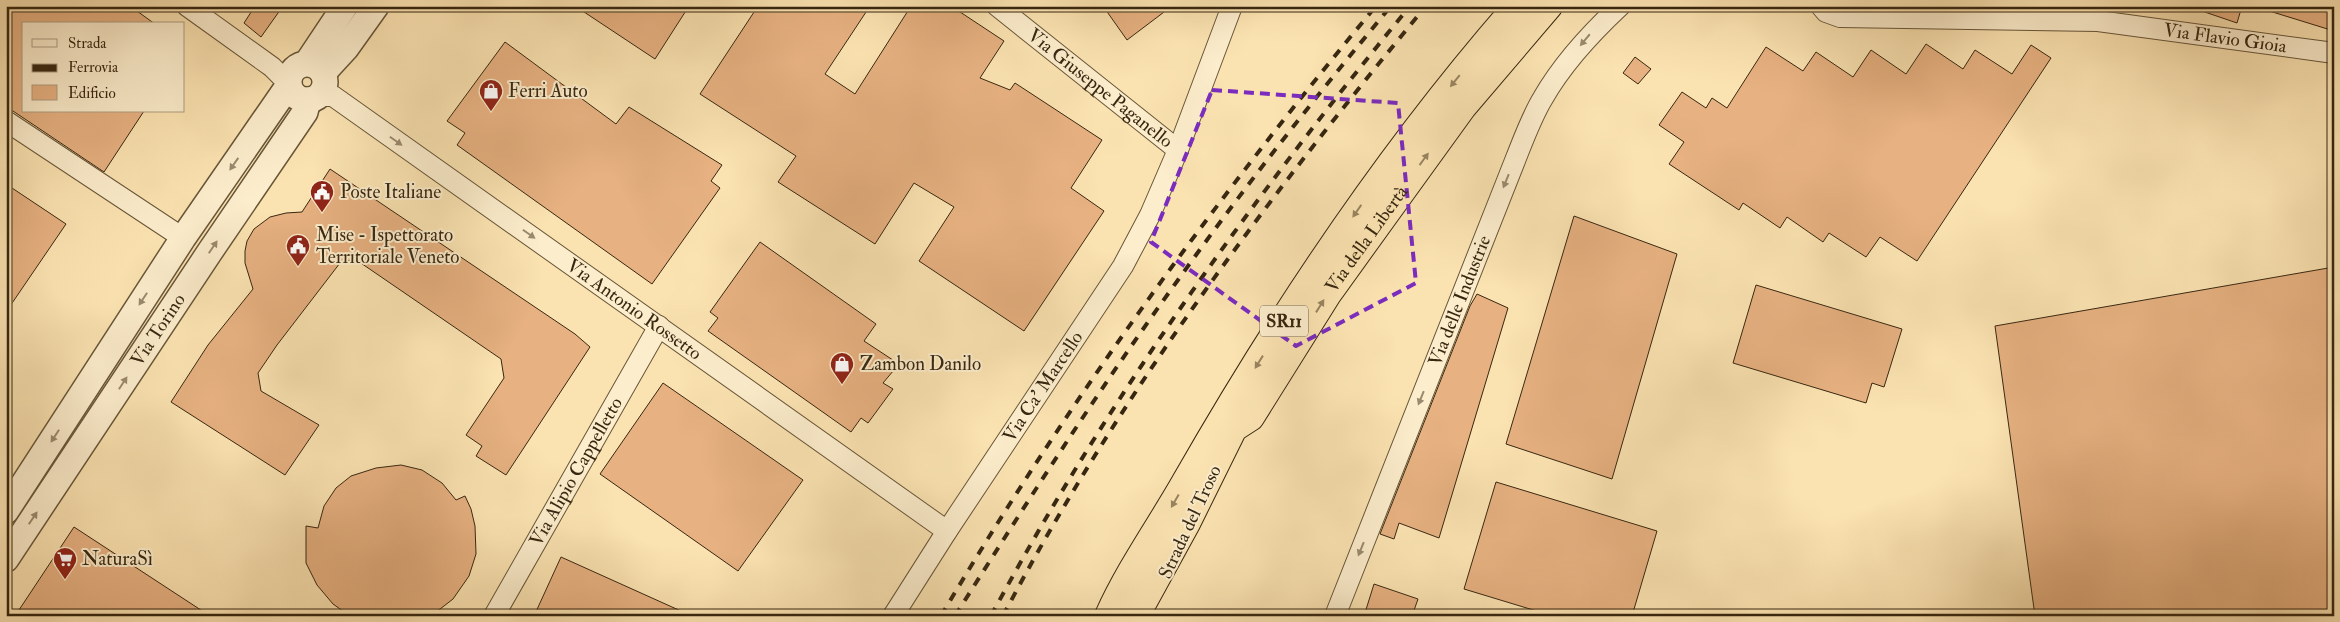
<svg xmlns="http://www.w3.org/2000/svg" width="2340" height="622" font-family="'IM FELL Double Pica',serif">
<rect width="100%" height="100%" fill="#fbe3b1"/>
<filter id="stains"><feTurbulence type="fractalNoise" baseFrequency=".004" numOctaves="4"/><feColorMatrix values="0 0 0 0 .2 0 0 0 0 .09 0 0 0 0 .02 0 0 0 .5 -.17"/></filter>
<radialGradient id="worn" r=".72"><stop offset=".6" stop-color="#630" stop-opacity="0"/><stop offset="1" stop-color="#630" stop-opacity=".3"/></radialGradient>
<g fill="#e7b181" stroke="#372711">
<polygon points="6,6 130,6 155,24 24,24 24,111 144,111 104,172 13,111 6,109"/>
<polygon points="255,6 283,6 261,37 244,23"/>
<polygon points="575,6 689,6 655,59"/>
<polygon points="758,6 870,6 825,74 855,94 911,6 951,6 1004,41 980,78 1010,90 1015,83 1102,140 1071,188 1104,211 1024,331 919,261 954,207 914,183 875,244 778,182 796,156 700,94"/>
<polygon points="1103,6 1172,6 1127,40"/>
<polygon points="2196,6 2242,6 2237,23 2196,9"/>
<polygon points="2267,6 2334,6 2334,31 2266,10"/>
<polygon points="505,42 616,124 629,107 722,165 711,181 720,188 652,284 457,145 465,133 447,121"/>
<polygon points="1926,44 1963,69 1975,50 2012,74 2031,45 2051,58 1917,261 1880,237 1866,257 1829,233 1823,242 1787,217 1780,228 1743,203 1739,210 1669,164 1684,142 1659,125 1682,92 1706,108 1712,98 1727,108 1766,47 1803,71 1816,52 1853,77 1871,50 1906,74"/>
<polygon points="1635,57 1651,69 1638,84 1623,73"/>
<polygon points="330,169 575,334 590,347 506,475 476,456 482,446 466,435 504,378 501,359 355,259 340,263 277,345 258,373 261,391 319,425 285,475 171,402 208,345 253,289 245,263 245,251 247,241 254,229 270,217 286,213 302,212"/>
<polygon points="6,184 66,224 6,312"/>
<polygon points="1574,216 1677,254 1612,479 1506,444"/>
<polygon points="760,242 876,324 864,341 899,364 883,383 893,389 868,423 861,418 851,432 708,331 718,318 710,312"/>
<polygon points="2334,267 2334,616 2035,616 1995,326"/>
<polygon points="1756,285 1902,329 1884,387 1872,383 1866,403 1733,363"/>
<polygon points="1477,294 1508,308 1439,538 1399,523 1394,539 1380,534 1470,306"/>
<polygon points="663,383 803,480 738,571 600,474"/>
<polygon points="401,465 422,470 442,483 456,500 465,496 471,509 475,526 476,554 469,576 453,599 431,616 350,616 333,604 317,585 306,563 306,526 318,528 324,506 336,488 351,476 376,468"/>
<polygon points="1496,482 1657,531 1632,616 1553,616 1464,589"/>
<polygon points="74,527 210,616 15,616"/>
<polygon points="561,557 692,616 534,616"/>
<polygon points="1374,584 1418,599 1412,616 1364,616"/>
</g>
<g fill="none" stroke-linecap="round" stroke-linejoin="round">
<g stroke="#685639" stroke-width="22">
<g id="minor">
<polyline points="187,6 272,67 288,83"/>
<path id="s1" d="M997,6L1178,150"/>
<path id="s2" d="M1821,6L1826,12L1840,17L2098,21L2334,53"/>
<path id="s3" d="M318,96H333L947,531"/>
<polyline points="6,121 183,238"/>
<path id="s4" d="M494,616L659,326"/>
<path id="s5" d="M893,616L947,531L1123,266L1150,215L1178,150L1232,6"/>
<path id="s6" d="M1335,616L1516,158C1524,138 1532,116 1543,98C1563,63 1590,34 1620,6"/>
</g>
</g>
<g stroke="#685639" stroke-width="28">
<g id="tertiary">
<polyline points="307,63 345,6"/>
<circle cx="307" cy="82" r="18"/>
<polyline points="323,73 346,48 376,6"/>
<polyline points="6,511 183,238 284,92 289,87"/>
<path id="s7" d="M6,559L209,253L305,112L308,100"/>
</g>
</g>
<g stroke="#372711" stroke-width="30">
<g id="trunk">
<path d="M1109,616C1130,569 1161,526 1186,482C1282,314 1390,152 1518,6"/>
<path id="s8" d="M1135,616L1186,523L1233,428L1250,417L1327,294L1381,219L1462,107L1548,6"/>
</g>
</g>
<use href="#minor" stroke="#fcedcc" stroke-width="20"/>
<use href="#tertiary" stroke="#fcedcc" stroke-width="25"/>
<use href="#trunk" stroke="#fbe3b1" stroke-width="28"/>
<g stroke="#372711" stroke-width="4" stroke-dasharray="9 9" stroke-linecap="butt">
<path d="M941,616C1068,401 1216,198 1376,6"/>
<path d="M955,616C1027,502 1099,389 1178,280C1245,186 1317,95 1391,6"/>
<path d="M991,616C1108,398 1253,197 1410,6"/>
<path d="M1003,616C1118,396 1268,197 1426,6"/>
</g>
</g>
<defs><path id="oneway-solid" d="M-6-.8H1V-3.2L6.5 0L1 3.2V.8H-6Z" transform="scale(1.25)"/></defs>
<g fill="#9a8a6e">
<use href="#oneway-solid" transform="translate(1585 40) rotate(130)"/>
<use href="#oneway-solid" transform="translate(396 141) rotate(35)"/>
<use href="#oneway-solid" transform="translate(234 164) rotate(125)"/>
<use href="#oneway-solid" transform="translate(1506 181) rotate(112)"/>
<use href="#oneway-solid" transform="translate(529 234) rotate(35)"/>
<use href="#oneway-solid" transform="translate(213 247) rotate(-56)"/>
<use href="#oneway-solid" transform="translate(143 299) rotate(123)"/>
<use href="#oneway-solid" transform="translate(123 383) rotate(-57)"/>
<use href="#oneway-solid" transform="translate(1421 398) rotate(112)"/>
<use href="#oneway-solid" transform="translate(55 436) rotate(123)"/>
<use href="#oneway-solid" transform="translate(33 518) rotate(-56)"/>
<use href="#oneway-solid" transform="translate(1361 549) rotate(112)"/>
</g>
<g fill="#998561">
<use href="#oneway-solid" transform="translate(1455 81) rotate(129)"/>
<use href="#oneway-solid" transform="translate(1424 159) rotate(-54)"/>
<use href="#oneway-solid" transform="translate(1357 211) rotate(125)"/>
<use href="#oneway-solid" transform="translate(1320 306) rotate(-58)"/>
<use href="#oneway-solid" transform="translate(1259 362) rotate(122)"/>
<use href="#oneway-solid" transform="translate(1175 501) rotate(120)"/>
</g>
<path fill="none" stroke="#7b2cbf" stroke-width="4" stroke-dasharray="10 6" stroke-linejoin="round" d="M1212,90L1398,103L1416,283L1296,346L1151,242Z"/>
<defs>
<g id="shop-pin" transform="scale(1.25)"><path d="M0 17L-7.5 6A9.5 9.5 0 1 1 7.5 6Z" fill="#8f2418" stroke="#fcedcc"/><path d="M-5-2.5h2.3a2.7 3.5 0 0 1 5.4 0H5L5.5 6h-11ZM-1.5-2.5h3a1.5 2.3 0 0 0-3 0Z" fill="#fff"/></g>
<g id="civic-pin" transform="scale(1.25)"><path d="M0 17L-7.5 6A9.5 9.5 0 1 1 7.5 6Z" fill="#8f2418" stroke="#fcedcc"/><path d="M-.6-6.5H3V-4.5H.6V-3L4-1V1h2V6H-6V1h2V-1L-.6-3ZM-1.2 2.5V6h2.4V2.5Z" fill="#fff"/></g>
<g id="supermarket-pin" transform="scale(1.25)"><path d="M0 17L-7.5 6A9.5 9.5 0 1 1 7.5 6Z" fill="#8f2418" stroke="#fcedcc"/><path d="M-6-5.5h2.5l.6 2H6L4.5 2H-2.5L-4.4-4H-6ZM-1.5 3.2a1.3 1.3 0 1 0 .1 0ZM3 3.2a1.3 1.3 0 1 0 .1 0Z" fill="#fff"/></g>
</defs>
<g fill-rule="evenodd">
<use href="#shop-pin" x="491" y="91"/>
<use href="#civic-pin" x="322" y="192"/>
<use href="#civic-pin" x="298" y="246"/>
<use href="#shop-pin" x="842" y="364"/>
<use href="#supermarket-pin" x="65" y="559"/>
</g>
<g text-anchor="middle" dominant-baseline="central" stroke-width="4" stroke-linejoin="round" paint-order="stroke">
<rect fill="#fcedcc" stroke="#726249" stroke-width="1" x="1260" y="305.5" width="48" height="31" rx="4"/>
<g font-size="18" font-weight="bold" fill="#372711">
<text x="1284" y="321">SR11</text>
</g>
<g font-size="19" fill="#372711" stroke="#fcedcc">
<text stroke="none"><textPath href="#s2" startOffset="409">Via Flavio Gioia</textPath></text>
<text stroke="none"><textPath href="#s1" startOffset="132">Via Giuseppe Paganello</textPath></text>
<text stroke="none"><textPath href="#s8" startOffset="445">Via della Libertà</textPath></text>
<text stroke="none"><textPath href="#s6" startOffset="339">Via delle Industrie</textPath></text>
<text stroke="none"><textPath href="#s3" startOffset="384">Via Antonio Rossetto</textPath></text>
<text stroke="none"><textPath href="#s7" startOffset="275">Via Torino</textPath></text>
<text stroke="none"><textPath href="#s5" startOffset="274">Via Ca' Marcello</textPath></text>
<text stroke="none"><textPath href="#s4" startOffset="166">Via Alipio Cappelletto</textPath></text>
<text transform="translate(1190 522) rotate(-65)">Strada del Troso</text>
</g>
<g font-size="19" fill="#372711" stroke="#fcedcc" text-anchor="start">
<text x="508" y="91">Ferri Auto</text>
<text x="340" y="192">Poste Italiane</text>
<text x="316" y="235">Mise - Ispettorato<tspan x="316" dy="22">Territoriale Veneto</tspan></text>
<text x="860" y="364">Zambon Danilo</text>
<text x="82" y="559">NaturaSì</text>
</g>
</g>
<rect width="2340" height="622" fill="none" stroke="#fbe3b1" stroke-width="25"/>
<rect x="8" y="8" width="2325" height="607" fill="none" stroke="#372711" stroke-width="2.5"/>
<rect x="12" y="12" width="2315" height="597" fill="none" stroke="#372711"/>
<rect x="22" y="22" width="162" height="90" fill="#fcedcc" stroke="#ad9e81"/>
<rect x="32" y="39" width="25" height="8" fill="#fcedcc" stroke="#ad9e81"/>
<text x="68" y="48" font-size="15" fill="#372711">Strada</text>
<rect x="32" y="64" width="25" height="8" fill="#372711" stroke="#ad9e81"/>
<text x="68" y="72" font-size="15" fill="#372711">Ferrovia</text>
<rect x="32" y="85" width="25" height="15" fill="#e7b181" stroke="#ad9e81"/>
<text x="68" y="98" font-size="15" fill="#372711">Edificio</text>
<rect width="100%" height="100%" filter="url(#stains)"/>
<rect width="100%" height="100%" fill="url(#worn)"/>
</svg>
